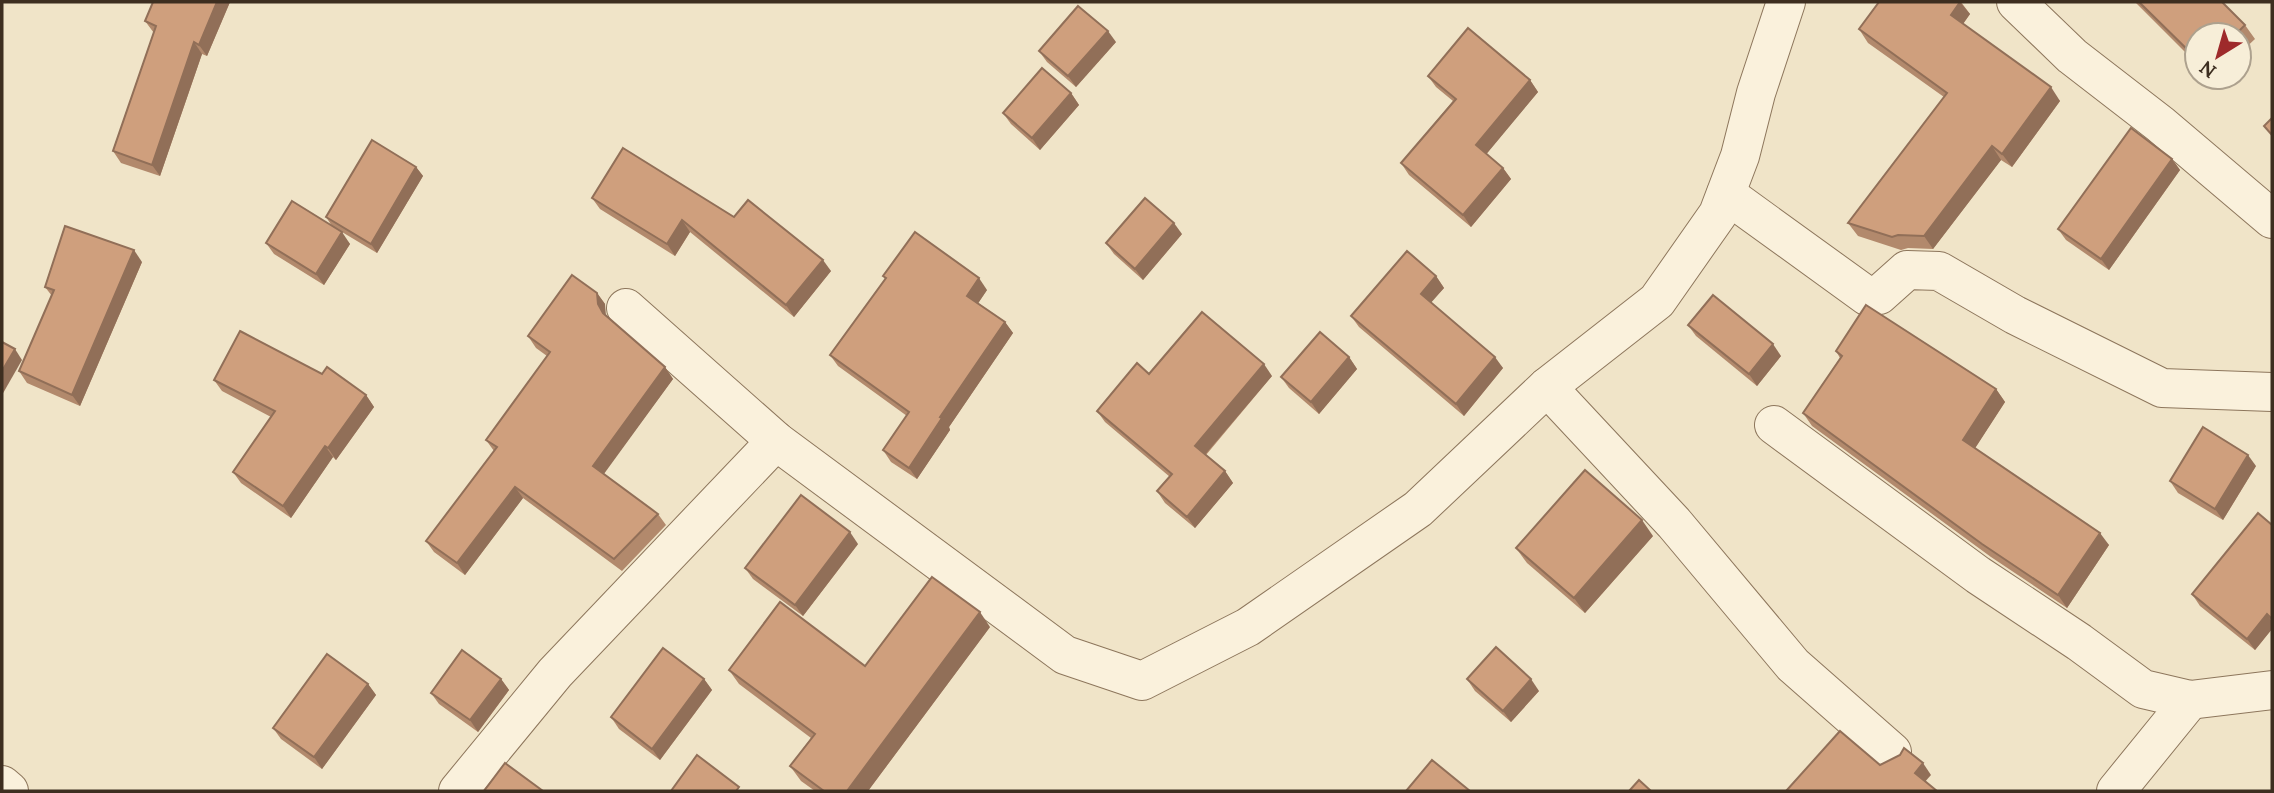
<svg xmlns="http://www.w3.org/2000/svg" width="2274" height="793" font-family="Lora,serif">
<rect width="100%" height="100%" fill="#f0e4c8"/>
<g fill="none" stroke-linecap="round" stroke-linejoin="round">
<g stroke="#8d765c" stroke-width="40">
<g id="minor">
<polyline points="2016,2 2072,56 2160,124 2272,219"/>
<polyline points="1726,194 1867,296 1879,295 1907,270 1939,271 2015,315 2162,388 2272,392"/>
<polyline points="626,308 776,441 1065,655 1142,681 1248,627 1418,509 1547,387 1657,301 1718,214 1740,156 1756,93 1786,2"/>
<polyline points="1547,387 1674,523 1793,665 1892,752"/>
<polyline points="1774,425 1978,575 2079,642 2143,689 2190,700 2272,690"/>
<polyline points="2,785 9,791"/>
<polyline points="458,791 555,673 776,441"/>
<polyline points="2116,791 2190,700"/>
</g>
</g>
<use href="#minor" stroke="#faf1dc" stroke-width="38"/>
</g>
<g fill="#b2896c">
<polygon points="230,2 207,56 202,54 160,176 121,163 113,151 154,33 145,21"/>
<polygon points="1879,2 1961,2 1970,14 1963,24 2060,101 2012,167 2001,160 1933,249 1908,248 1901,250 1858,236 1848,223 1944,97 1868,43 1859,29"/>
<polygon points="2135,2 2222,2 2245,25 2255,39 2239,54 2239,35 2197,35 2197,64"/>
<polygon points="1116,42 1076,87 1047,62 1039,51"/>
<polygon points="1428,76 1530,80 1538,92 1486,154 1503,168 1511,179 1471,227 1409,175 1401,163 1453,101 1436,87"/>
<polygon points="1071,93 1079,105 1040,150 1011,124 1003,113"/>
<polygon points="2172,159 2180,170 2109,270 2066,240 2058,229"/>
<polygon points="416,167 423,176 377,253 337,229 350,244 324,285 274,254 266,243 332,226 326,217"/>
<polygon points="592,198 734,217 831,271 794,317 690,232 675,256 600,209"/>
<polygon points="1182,234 1143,280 1114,254 1106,243"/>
<polygon points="142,262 80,406 27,383 19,371 52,296 45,287"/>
<polygon points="883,276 987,290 978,303 1005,322 1013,333 949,427 950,430 917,479 891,462 883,450 907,416 838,366 830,355 885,279"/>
<polygon points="1436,276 1444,288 1431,302 1503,368 1464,416 1359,327 1351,316"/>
<polygon points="597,293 605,304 605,315 665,367 673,379 603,474 658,514 666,525 622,571 523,498 465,575 434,552 426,541 494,451 486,440 547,356 536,348 528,336"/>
<polygon points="1688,325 1781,356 1757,386 1696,336"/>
<polygon points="1836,351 1996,389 2005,402 1975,448 2109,545 2067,608 1991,557 1812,426 1803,413 1840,358"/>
<polygon points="1349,357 1357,369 1319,414 1289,388 1281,377"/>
<polygon points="322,374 366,395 374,407 336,460 333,457 291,518 241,483 233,472 271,417 222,391 214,380"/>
<polygon points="1149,374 1272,376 1206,455 1225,471 1233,483 1195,528 1165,503 1157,491 1170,477 1105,422 1097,411"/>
<polygon points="2256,466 2223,520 2178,493 2170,481"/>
<polygon points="2272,525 2272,629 2255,650 2200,606 2192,594"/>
<polygon points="1653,536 1585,613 1527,563 1516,548"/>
<polygon points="858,544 803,616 753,579 745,568"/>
<polygon points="990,627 868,791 815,791 801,781 790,766 811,738 739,684 729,670 865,666"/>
<polygon points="501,679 509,690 478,732 439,704 431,693"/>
<polygon points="704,679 712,690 660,760 619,729 611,717"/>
<polygon points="1467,679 1539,691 1511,722 1475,691"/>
<polygon points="368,684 376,695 322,769 281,739 273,728"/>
</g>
<g fill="#916f58">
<polygon points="217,2 230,2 207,56 199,45"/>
<polygon points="1960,2 1970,14 1960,28 1951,15"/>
<polygon points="1108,31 1116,42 1076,87 1068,76"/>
<polygon points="194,42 202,54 160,176 152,165"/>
<polygon points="1530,80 1538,92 1484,157 1476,145"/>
<polygon points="2051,87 2060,101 2012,167 2002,154"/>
<polygon points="1071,93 1079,105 1040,150 1032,138"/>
<polygon points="1992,146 2001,160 1933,249 1924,236"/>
<polygon points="2172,159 2180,170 2109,270 2101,259"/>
<polygon points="416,167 423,176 377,253 371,244"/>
<polygon points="1503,168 1511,179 1471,227 1463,215"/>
<polygon points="682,220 690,232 675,256 667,244"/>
<polygon points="1174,223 1182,234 1143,280 1135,269"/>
<polygon points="342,232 350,244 324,285 316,274"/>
<polygon points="134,250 142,262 80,406 72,395"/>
<polygon points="823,260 831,271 794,317 786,305"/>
<polygon points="1436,276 1444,288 1429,305 1421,294"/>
<polygon points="979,278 987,290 975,308 967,296"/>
<polygon points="597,293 605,304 606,316 598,304"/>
<polygon points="1005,322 1013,333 949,427 950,430 917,479 909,468 940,417"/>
<polygon points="1773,344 1781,356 1757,386 1749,374"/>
<polygon points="15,349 22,360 2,395 2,371"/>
<polygon points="1349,357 1357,369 1319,414 1311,402"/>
<polygon points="1495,357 1503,368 1464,416 1456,404"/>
<polygon points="1264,364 1272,376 1203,457 1195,446"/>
<polygon points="665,367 673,379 601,478 593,466"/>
<polygon points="1996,389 2005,402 1972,453 1963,440"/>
<polygon points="366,395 374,407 336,460 328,448"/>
<polygon points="325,446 333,457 291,518 283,506"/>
<polygon points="2248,455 2256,466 2223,520 2215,509"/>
<polygon points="1225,471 1233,483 1195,528 1187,517"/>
<polygon points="515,487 523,498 465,575 457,563"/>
<polygon points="1642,520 1653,536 1585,613 1574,598"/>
<polygon points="850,532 858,544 803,616 795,605"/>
<polygon points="2100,533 2109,545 2067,608 2058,595"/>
<polygon points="980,612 990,627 868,791 847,791"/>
<polygon points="2267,614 2272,622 2272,629 2255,650 2247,639"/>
<polygon points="501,679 509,690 478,732 470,720"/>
<polygon points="704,679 712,690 660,760 652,749"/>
<polygon points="1531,679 1539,691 1511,722 1503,711"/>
<polygon points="368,684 376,695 322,769 314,757"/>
<polygon points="1923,763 1931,775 1923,784 1915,773"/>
</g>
<g fill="#cf9f7d" stroke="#916f58" stroke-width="2">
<polygon points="153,2 217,2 199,45 194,42 152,165 113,151 156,26 145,21"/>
<polygon points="1879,2 1960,2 1951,15 2051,87 2002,154 1992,146 1924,236 1898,235 1892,237 1848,223 1947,93 1859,29"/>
<polygon points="2139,2 2222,2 2245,25 2235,35 2197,35 2197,59"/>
<polygon points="1078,6 1108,31 1068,76 1039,51"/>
<polygon points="1468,28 1530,80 1476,145 1503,168 1463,215 1401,163 1456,99 1428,76"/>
<polygon points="1042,68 1071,93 1032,138 1003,113"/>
<polygon points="2272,118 2272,135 2264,126"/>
<polygon points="2131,128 2172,159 2101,259 2058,229"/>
<polygon points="372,140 416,167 371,244 326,217"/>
<polygon points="623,148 734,217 748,200 823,260 786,305 682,220 667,244 592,198"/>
<polygon points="1145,198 1174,223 1135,269 1106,243"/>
<polygon points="292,201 342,232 316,274 266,243"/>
<polygon points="65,226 134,250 72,395 19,371 54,290 45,287"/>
<polygon points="915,232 979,278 967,296 1005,322 940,417 942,418 909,468 883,450 909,412 830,355 886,278 883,276"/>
<polygon points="1407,251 1436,276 1421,294 1495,357 1456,404 1351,316"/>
<polygon points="572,275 597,293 598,304 603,313 665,367 593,466 658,514 614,559 515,487 457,563 426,541 497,447 486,440 550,352 528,336"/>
<polygon points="1713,295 1773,344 1749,374 1688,325"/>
<polygon points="1866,305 1996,389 1963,440 2100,533 2058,595 1982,544 1803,413 1842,356 1836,351"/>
<polygon points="1202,312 1264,364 1195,446 1225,471 1187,517 1157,491 1172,474 1097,411 1137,363 1149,374"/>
<polygon points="240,331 322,374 327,367 366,395 328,448 325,446 283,506 233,472 275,411 214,380"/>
<polygon points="1320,332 1349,357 1311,402 1281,377"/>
<polygon points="2,342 15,349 2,371"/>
<polygon points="2203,427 2248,455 2215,509 2170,481"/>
<polygon points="1585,470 1642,520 1574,598 1516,548"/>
<polygon points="801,495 850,532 795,605 745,568"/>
<polygon points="2258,513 2272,525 2272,619 2267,614 2247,639 2192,594"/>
<polygon points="932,577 980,612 847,791 824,791 790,766 815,734 729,670 780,602 865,666"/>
<polygon points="1496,647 1531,679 1503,711 1467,679"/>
<polygon points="663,648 704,679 652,749 611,717"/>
<polygon points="462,650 501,679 470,720 431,693"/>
<polygon points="327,654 368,684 314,757 273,728"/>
<polygon points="1840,731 1880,765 1900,755 1904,748 1923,763 1915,773 1937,791 1786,791"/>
<polygon points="697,755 739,787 736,791 671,791"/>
<polygon points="1432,760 1470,791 1406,791"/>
<polygon points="505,763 543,791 484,791"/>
<polygon points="1639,780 1651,791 1629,791"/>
</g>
<rect width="2274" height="793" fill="none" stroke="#3d2e20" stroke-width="7"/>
<g transform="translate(2218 56) rotate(217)"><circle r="33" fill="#f7eed8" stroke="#ada18e" stroke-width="2"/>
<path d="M0-5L12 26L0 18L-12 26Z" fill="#9e2a2b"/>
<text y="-10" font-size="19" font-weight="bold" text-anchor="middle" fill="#3d2e20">N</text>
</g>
</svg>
